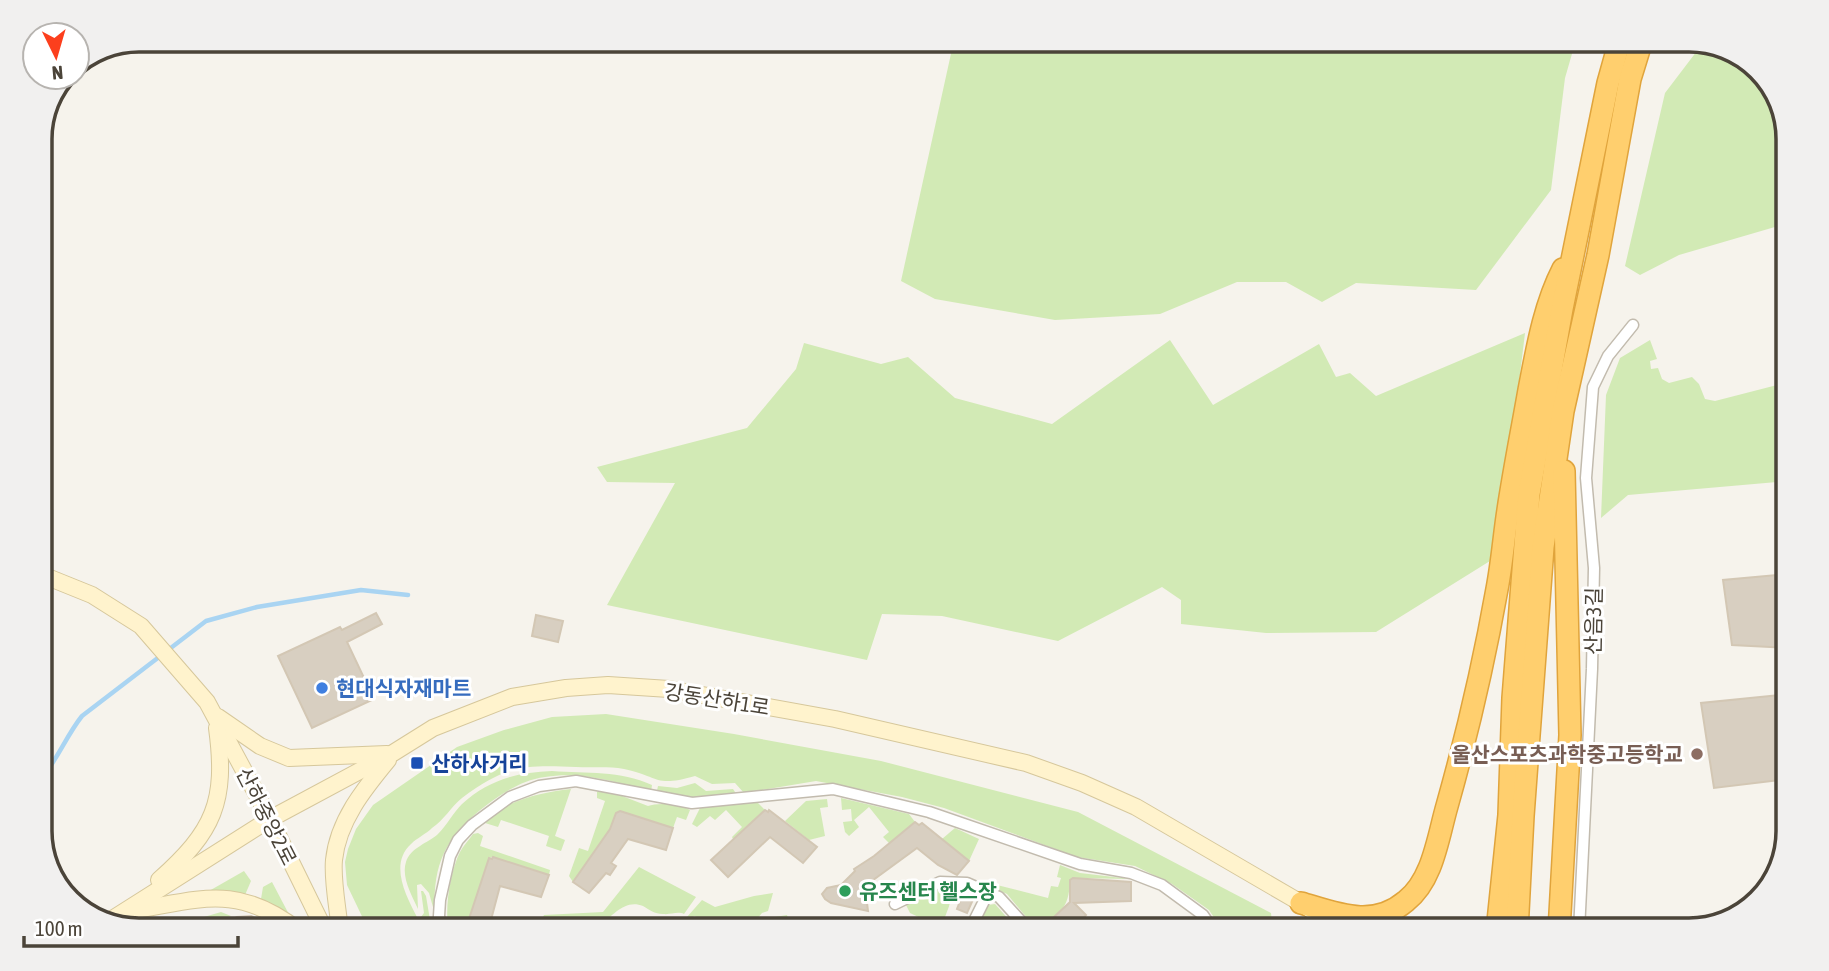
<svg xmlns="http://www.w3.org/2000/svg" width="1829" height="971" font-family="'Asap Condensed','Noto Sans KR',sans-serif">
<rect width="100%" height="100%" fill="#f6f3ec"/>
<g fill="#d2eab5">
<polygon points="954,40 1576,40 1565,78 1551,190 1476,290 1356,283 1322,302 1286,282 1237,282 1160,314 1055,320 935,299 901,281"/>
<polygon points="1703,43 1734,51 1772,85 1789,133 1789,223 1679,255 1640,275 1625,266 1665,93"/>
<polygon points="1525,333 1498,556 1376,632 1266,633 1181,624 1181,600 1162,587 1058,641 942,616 882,614 867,660 607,605 675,483 607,482 597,467 747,428 796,369 804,343 881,364 908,357 955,398 1052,424 1170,340 1213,405 1319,344 1336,377 1350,373 1376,396"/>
<polygon points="1650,340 1657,359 1650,361 1651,369 1658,368 1662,379 1669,383 1692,377 1699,384 1705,399 1715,401 1789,382 1789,481 1628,495 1601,518 1606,395 1620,358"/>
<path d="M606,714L734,734L881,761L1078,812L1271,913L1273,931H1223L1209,910L1172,884L1135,866L1077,857L944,808L902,797L816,781L744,793L735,783L712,784L695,776C654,788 659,776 624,769C608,766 593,768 576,767C524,765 506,765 462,798C451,807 444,820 432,828C426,834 417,838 411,844C389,864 406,896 417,917H421L424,913L421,891H423L426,896L430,920L436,923L437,931H369L347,885L345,862L348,849L356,829L373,805L457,747L504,730L552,717Z"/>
<path d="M552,771C587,774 620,770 652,785L651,792C616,782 582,771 545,777C523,780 506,791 488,804C447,835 432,862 435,914L429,893L421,884L417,885L418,909C412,896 401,877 406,862C410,848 428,843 438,834C447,825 453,813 462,804C488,780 518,772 552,771Z"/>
<polygon points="695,783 706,791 733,789 737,795 691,801 656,795 658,786 677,788"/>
<path d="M571,789L555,836L565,840L561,851L546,846L549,836L501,820L498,827L485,823C497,802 547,791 571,789Z"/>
<path d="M604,789L648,806C658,802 681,804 690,810L686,820L677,817L673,828L621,812L616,813L610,829L573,882L569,876L579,848L588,851L605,801L597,798V792Z"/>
<polygon points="841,798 909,814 915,822 890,844 883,837 889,832 869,807 854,820 859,827 849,836 845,832 843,822 852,821 851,809 842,810"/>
<polygon points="827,799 828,807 820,808 825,836 809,840 785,821 806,801"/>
<polygon points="756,801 765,810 754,823 734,841 732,837 742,827 726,810 715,820 710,816 697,827 692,824 700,808"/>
<polygon points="955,828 979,839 969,861 942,839"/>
<path d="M478,833L483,836L480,846L550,870L549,875L493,857L489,858L465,931H449C444,910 450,872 460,852C463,846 469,840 473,834Z"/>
<path d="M1060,865L1080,873L1131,879L1074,878L1070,880C1069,911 1059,912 1037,930L1007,894L989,886V883L1048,898L1051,886L1058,887L1061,878L1057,877Z"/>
<path d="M639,867L696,897L684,914C677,911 671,915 663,914C654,914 650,910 643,906C624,899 614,916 600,924C593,928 586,926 579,931H536L544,915L603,912Z"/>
<polygon points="244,871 251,881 245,895 202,895"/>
<polygon points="272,882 293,922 286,914 261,899 263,887"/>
<path d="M945,884C957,893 948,908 944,920L933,924L910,913L906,905L910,900Z"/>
<polygon points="773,893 768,911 762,913 751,926 726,922 712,925 711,922 694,916 692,919 687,917 702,900 715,907 754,896"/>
<polygon points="995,904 1019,931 976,930 988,905"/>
<polygon points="221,912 231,916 202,931 176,931 204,917"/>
<polygon points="787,915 792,931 758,930 760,929 758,926 769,918"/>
<polygon points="669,920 683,921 702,931 644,931 655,923"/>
</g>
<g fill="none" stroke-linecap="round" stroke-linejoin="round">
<path stroke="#a9d4f2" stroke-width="4.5" d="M40,780C57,761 66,736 82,716L206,621L257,607L361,590L408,595"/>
</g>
<g fill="#d8cfc1" stroke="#d3c7b4" stroke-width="2">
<polygon points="1789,574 1789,648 1732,645 1723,580"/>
<polygon points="376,613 382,624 347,642 374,699 312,728 278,656 340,627 342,630"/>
<polygon points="536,615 563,621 558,642 532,636"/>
<polygon points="1789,694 1789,779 1714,788 1701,703"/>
<polygon points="765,810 768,812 769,810 817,847 803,863 770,837 728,877 711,860"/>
<polygon points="620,811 673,828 666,850 628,839 611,863 616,866 610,875 606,873 589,893 573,882 610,829 616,813"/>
<polygon points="915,822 919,825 922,823 969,861 957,875 938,865 917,848 865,886 868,911 831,903 825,899 822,894 827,888 841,885 855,871 854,869 874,856"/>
<polygon points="493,857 549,875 541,897 500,886 488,931 465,931 489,858 492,859"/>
<polygon points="1073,878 1131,882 1131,901 1074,903 1086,915 1071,931 1039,931 1070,902 1070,880"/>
<polygon points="964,891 975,895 967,913 957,909"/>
<polygon points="251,916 280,931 207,931 237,917"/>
</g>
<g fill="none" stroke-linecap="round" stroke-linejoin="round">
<g stroke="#c2bbae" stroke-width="13">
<g id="street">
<polyline points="895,904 940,882 967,883 999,897 1030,931"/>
<polyline points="442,931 439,916 440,900 450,856 458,840 472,825 510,797 539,786 576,781 692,803 833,789 929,812 1080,864 1131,873 1162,885 1203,915 1214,931"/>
<polyline points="969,931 988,893"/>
<polyline points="1579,931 1592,669 1594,568 1586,478 1593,387 1608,356 1633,325"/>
</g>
</g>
<g stroke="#d6c79b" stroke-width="18">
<g id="secondary">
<polyline points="40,574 92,595 141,626 207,702 270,819 325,931"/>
<polyline points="218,717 260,746 289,758 387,754"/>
<path d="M159,880C214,831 227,802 217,728"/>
<path d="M129,911C200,900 236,882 299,931"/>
<polyline points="106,923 270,819 393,753 433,728 512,697 566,688 608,685 669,689 835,719 1026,763 1082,783 1136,807 1301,903 1341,931"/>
<path d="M340,931C338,909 332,880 334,860C338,821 364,789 388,760"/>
</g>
</g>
<g stroke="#e0a43c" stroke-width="24">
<g id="highway">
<path d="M1301,903C1338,914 1373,929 1406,901C1433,880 1438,837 1447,806C1467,735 1484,662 1497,589C1502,563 1504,536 1508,510C1514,470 1522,430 1529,390C1537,349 1544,306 1563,269"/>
<polyline points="1497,931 1509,815 1513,698 1529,494 1562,309 1608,83 1620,40"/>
<polyline points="1517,931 1523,816 1543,547 1563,411 1598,255 1630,79 1642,40"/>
<polyline points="1559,931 1570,735 1564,471"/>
</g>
</g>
<use href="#street" stroke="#fff" stroke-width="10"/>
<use href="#secondary" stroke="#fff3cd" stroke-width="16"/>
<use href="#highway" stroke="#ffcf6e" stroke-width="21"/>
</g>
<circle fill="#3f7fe0" stroke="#fff" stroke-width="2.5" cx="322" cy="688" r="7"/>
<circle fill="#8d6e63" stroke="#fff" stroke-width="2.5" cx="1697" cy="754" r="7"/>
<rect fill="#1a4fb4" stroke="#fff" stroke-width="2.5" x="410" y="756" width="14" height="14" rx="3.5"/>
<circle fill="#2e9e5b" stroke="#fff" stroke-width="2.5" cx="845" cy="891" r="7"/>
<g text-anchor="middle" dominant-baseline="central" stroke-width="6" stroke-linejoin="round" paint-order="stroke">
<g font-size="21" fill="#4b4439" stroke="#fff">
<text transform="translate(1593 621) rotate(-89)">산음3길</text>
<text transform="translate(717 699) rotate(9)">강동산하1로</text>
<text transform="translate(267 816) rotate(63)">산하중앙2로</text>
</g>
<g font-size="21" font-weight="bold" fill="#366cbe" stroke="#fff" text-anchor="start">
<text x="336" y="688">현대식자재마트</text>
</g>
<g font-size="21" font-weight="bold" fill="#785e54" stroke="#fff" text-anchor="end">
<text x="1683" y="754">울산스포츠과학중고등학교</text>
</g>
<g font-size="21" font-weight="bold" fill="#164399" stroke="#fff" text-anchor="start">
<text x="431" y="763">산하사거리</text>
</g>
<g font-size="21" font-weight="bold" fill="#27864d" stroke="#fff" text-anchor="start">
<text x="859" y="891">유즈센터 헬스장</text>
</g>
</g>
<path d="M0 0H1829V971H0ZM139 52H1689A87 87 0 0 1 1776 139V831A87 87 0 0 1 1689 918H139A87 87 0 0 1 52 831V139A87 87 0 0 1 139 52Z" fill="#f1f0ef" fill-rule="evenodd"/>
<path fill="none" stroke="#4b4439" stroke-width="3.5" d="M139 52H1689A87 87 0 0 1 1776 139V831A87 87 0 0 1 1689 918H139A87 87 0 0 1 52 831V139A87 87 0 0 1 139 52Z"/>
<g transform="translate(56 56) rotate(175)"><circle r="33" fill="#ffffff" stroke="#b7b4b0" stroke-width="2"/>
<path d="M0-5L12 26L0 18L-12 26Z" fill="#fc3f1d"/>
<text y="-10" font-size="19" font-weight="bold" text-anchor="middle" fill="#4b4439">N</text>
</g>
<path d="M24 936v10h214v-10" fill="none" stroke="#4b4439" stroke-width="3.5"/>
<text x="35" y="936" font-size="21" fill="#4b4439" stroke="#ffffff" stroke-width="5" paint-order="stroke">100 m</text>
</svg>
